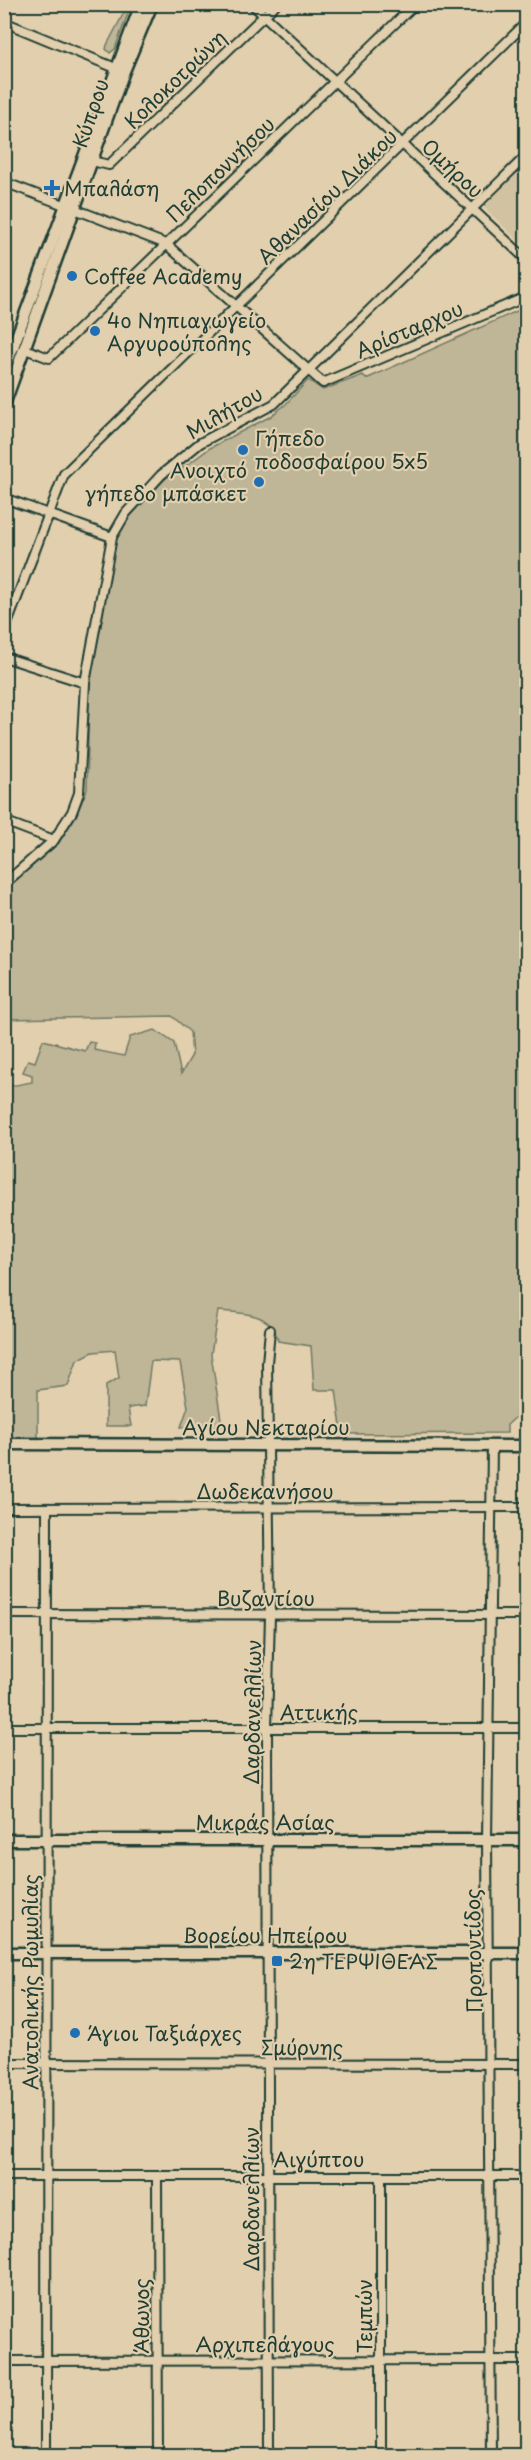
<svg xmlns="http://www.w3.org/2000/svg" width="531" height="2460" font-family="'Playpen Sans',sans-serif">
<rect width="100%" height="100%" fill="#e2cfad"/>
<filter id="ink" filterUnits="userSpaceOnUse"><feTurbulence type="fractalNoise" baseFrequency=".0167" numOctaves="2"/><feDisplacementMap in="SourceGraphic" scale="12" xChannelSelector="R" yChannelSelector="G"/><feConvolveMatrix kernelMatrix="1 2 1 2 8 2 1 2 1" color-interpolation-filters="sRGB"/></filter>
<g filter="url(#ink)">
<polygon fill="#d1c2a2" points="526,165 526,248 484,207"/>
<g fill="#bfb597" stroke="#6f7966" stroke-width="1.5">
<polygon points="128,5 131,5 115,49 110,53 106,49 107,45"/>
<path d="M526,307V1408L507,1425V1433L342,1434L336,1390H314L311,1346L278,1341C272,1312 243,1313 218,1311L211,1354L222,1426L181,1427L188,1407L180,1362L151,1361L145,1406L128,1408L131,1426H106V1385L119,1378L115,1350L93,1352L77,1360L68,1386L38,1390V1441L5,1438V1087L32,1082V1075L23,1072L28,1060L35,1062L43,1040L85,1051L89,1042L95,1043L94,1050L124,1056L130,1037L155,1030L174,1043L181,1074L192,1055L190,1032L172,1016L5,1019L4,890L58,844L76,816L87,789L89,685L115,542L123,524L179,464L183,468L210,448L271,416L286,404L308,380L323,390L363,375L366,379Z"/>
</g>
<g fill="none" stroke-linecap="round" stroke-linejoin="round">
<g stroke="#1f3d34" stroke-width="12">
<g id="street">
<polyline points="252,4 526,259"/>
<polyline points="4,22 118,69"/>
<polyline points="92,161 109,165 276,4"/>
<polyline points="4,182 166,244 323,383 526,297"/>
<polyline points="4,342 14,346"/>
<polyline points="25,349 49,358 415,4"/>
<polyline points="4,498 112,537"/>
<polyline points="4,632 64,474 526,23"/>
<polyline points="4,657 85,683"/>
<polyline points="4,821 54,840"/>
<polyline points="4,884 54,840 72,812 79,793 85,683 112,537 126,513 161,475 200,443 274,404 526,156"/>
<polyline points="4,1508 526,1507"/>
<polyline points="4,1614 526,1615"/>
<polyline points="4,1728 526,1728"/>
<polyline points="4,2063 526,2064"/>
<polyline points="4,2176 526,2176"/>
<polyline points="157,2176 158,2456"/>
<polyline points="4,2361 526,2360"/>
<polyline points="46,2456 47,1508"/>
<polyline points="269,2456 267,1728 270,1615 267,1363 270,1330"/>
<polyline points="381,2456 381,2176"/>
<polyline points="491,2456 487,1840 492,1446"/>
</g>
</g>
<g stroke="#1f3d34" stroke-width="15">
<g id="secondary">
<polyline points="4,371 141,4"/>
<polyline points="4,405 124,71 152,4"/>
<polyline points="4,1444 526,1446"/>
<polyline points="4,1840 526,1840"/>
<polyline points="4,1953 526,1953"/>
</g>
</g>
<use href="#street" stroke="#e2cfad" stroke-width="8"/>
<use href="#secondary" stroke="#e2cfad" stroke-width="10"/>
</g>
</g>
<g fill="#1f6fb2" stroke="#e2cfad" stroke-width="2">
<path d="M49 179h6v6h6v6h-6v6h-6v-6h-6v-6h6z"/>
<circle cx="72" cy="276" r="6"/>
<circle cx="95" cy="331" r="6"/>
<circle cx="243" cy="450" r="6"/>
<circle cx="259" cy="482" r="6"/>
<rect x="271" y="1955" width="12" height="12" rx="3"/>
<circle cx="75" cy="2033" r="6"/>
</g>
<g text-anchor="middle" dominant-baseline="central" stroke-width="4.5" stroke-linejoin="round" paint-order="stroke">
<g font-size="20" fill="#1f3d34" stroke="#e2cfad">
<text transform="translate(175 79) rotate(-44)">Κολοκοτρώνη</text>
<text transform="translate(90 113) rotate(-71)">Κύπρου</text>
<text transform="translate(453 168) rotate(43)">Ομήρου</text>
<text transform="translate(220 169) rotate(-44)">Πελοποννήσου</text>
<text transform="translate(327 196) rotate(-44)">Αθανασίου Διάκου</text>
<text transform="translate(409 329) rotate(-23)">Αρίσταρχου</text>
<text transform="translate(224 412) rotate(-30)">Μιλήτου</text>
<text x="266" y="1427">Αγίου Νεκταρίου</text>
<text x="265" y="1491">Δωδεκανήσου</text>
<text x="266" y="1598">Βυζαντίου</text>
<text transform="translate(252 1712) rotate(-89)">Δαρδανελλίων</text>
<text x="319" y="1712">Αττικής</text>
<text x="265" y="1822">Μικράς Ασίας</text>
<text x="265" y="1935">Βορείου Ηπείρου</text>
<text transform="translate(473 1951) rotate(-91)">Προποντίδος</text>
<text transform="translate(30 1982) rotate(-90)">Ανατολικής Ρωμυλίας</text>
<text x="302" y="2047">Σμύρνης</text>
<text x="319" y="2159">Αιγύπτου</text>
<text transform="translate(251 2199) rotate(-90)">Δαρδανελλίων</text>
<text transform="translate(141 2316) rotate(-90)">Άθωνος</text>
<text transform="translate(364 2316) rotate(-90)">Τεμπών</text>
<text x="265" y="2344">Αρχιπελάγους</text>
</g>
<g font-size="20" fill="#1f3d34" stroke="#e2cfad" text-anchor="start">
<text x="64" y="188">Μπαλάση</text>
<text x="84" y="276">Coffee Academy</text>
<text x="107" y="320">4ο Νηπιαγωγείο<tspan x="107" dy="23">Αργυρούπολης</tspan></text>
<text x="255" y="438">Γήπεδο<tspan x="255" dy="23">ποδοσφαίρου 5x5</tspan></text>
<text x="247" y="470" text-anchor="end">Ανοιχτό<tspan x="247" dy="23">γήπεδο μπάσκετ</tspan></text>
<text x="289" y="1961">2η ΤΕΡΨΙΘΕΑΣ</text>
<text x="87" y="2033">Άγιοι Ταξιάρχες</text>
</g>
</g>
<rect width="531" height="2460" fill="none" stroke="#e2cfad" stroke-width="24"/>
<rect x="12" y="12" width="507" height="2436" fill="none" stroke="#1f3d34" stroke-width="2" filter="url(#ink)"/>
</svg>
